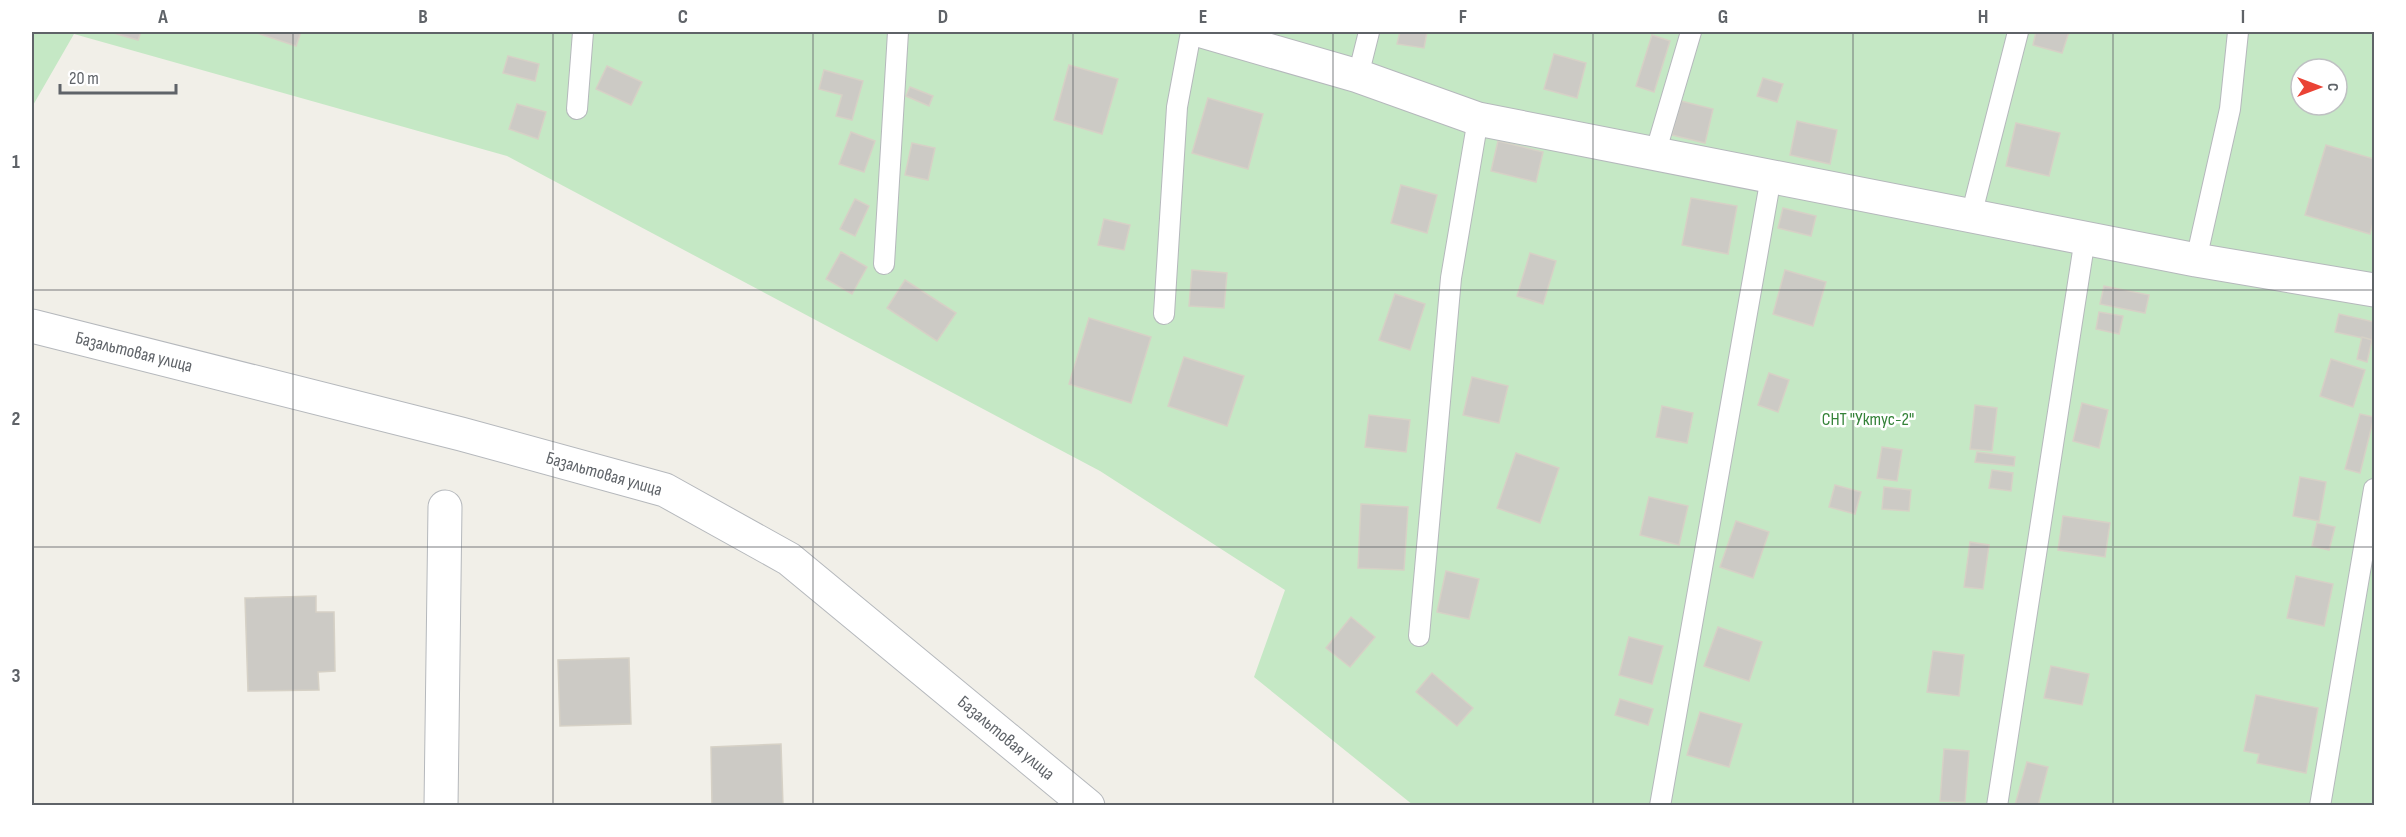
<svg xmlns="http://www.w3.org/2000/svg" width="2406" height="837" font-family="'Sofia Sans Condensed',sans-serif">
<rect width="100%" height="100%" fill="#f1efe8"/>
<path fill="#c5e8c5" fill-rule="evenodd" d="M32,32H2374V805H1413L1254,677L1285,590L1100,471L507,156L74,34L32,107ZM2301,69H2337V105H2301Z"/>
<g fill="#cccac5" stroke="#d6d1c6" stroke-width="1.5">
<polygon points="110,32 141,32 138,40"/>
<polygon points="254,32 301,32 296,46"/>
<polygon points="1400,32 1427,32 1424,48 1397,44"/>
<polygon points="2036,32 2069,32 2062,53 2033,45"/>
<polygon points="1652,35 1670,41 1654,92 1636,86"/>
<polygon points="1554,54 1586,63 1577,98 1544,89"/>
<polygon points="508,56 539,64 535,81 503,73"/>
<polygon points="1069,65 1118,79 1102,134 1054,120"/>
<polygon points="607,66 642,82 631,105 596,89"/>
<polygon points="824,70 863,81 852,120 836,116 842,95 819,89"/>
<polygon points="1763,78 1783,84 1777,102 1757,96"/>
<polygon points="910,87 933,96 929,106 906,96"/>
<polygon points="1208,98 1263,114 1248,169 1192,153"/>
<polygon points="1681,101 1713,109 1705,143 1672,135"/>
<polygon points="517,104 546,112 538,139 509,129"/>
<polygon points="1797,121 1837,130 1830,164 1790,155"/>
<polygon points="2016,123 2060,133 2049,176 2006,166"/>
<polygon points="851,132 875,141 864,172 839,164"/>
<polygon points="1498,141 1543,152 1536,182 1491,171"/>
<polygon points="912,143 935,148 928,180 905,175"/>
<polygon points="2326,145 2374,159 2374,219 2370,234 2305,215"/>
<polygon points="1401,185 1437,195 1427,233 1391,223"/>
<polygon points="1691,198 1737,206 1728,254 1682,245"/>
<polygon points="855,199 869,206 855,236 840,229"/>
<polygon points="1783,208 1816,216 1811,236 1778,228"/>
<polygon points="1104,219 1130,225 1124,250 1098,245"/>
<polygon points="841,252 867,267 852,294 826,279"/>
<polygon points="1530,253 1556,261 1543,304 1517,296"/>
<polygon points="1192,270 1227,273 1224,308 1189,306"/>
<polygon points="1785,270 1826,282 1813,326 1773,314"/>
<polygon points="905,280 956,313 937,341 887,308"/>
<polygon points="2104,286 2149,295 2145,313 2100,304"/>
<polygon points="1395,294 1425,304 1410,350 1379,340"/>
<polygon points="2099,312 2123,316 2119,334 2096,329"/>
<polygon points="2339,314 2374,322 2372,340 2335,332"/>
<polygon points="1089,318 1151,337 1131,403 1069,384"/>
<polygon points="2362,337 2372,340 2367,362 2357,359"/>
<polygon points="1184,357 1244,376 1227,426 1168,406"/>
<polygon points="2331,359 2365,370 2353,407 2320,396"/>
<polygon points="1769,373 1789,380 1778,412 1758,405"/>
<polygon points="1472,377 1508,386 1499,423 1463,415"/>
<polygon points="2082,403 2108,410 2099,448 2073,441"/>
<polygon points="1975,405 1997,408 1992,451 1970,449"/>
<polygon points="1662,406 1693,413 1687,443 1656,437"/>
<polygon points="2360,414 2374,417 2360,473 2345,469"/>
<polygon points="1369,415 1410,420 1406,452 1365,447"/>
<polygon points="1882,447 1902,450 1897,481 1877,478"/>
<polygon points="1977,452 2015,457 2014,466 1975,462"/>
<polygon points="1516,453 1559,468 1540,523 1497,508"/>
<polygon points="1992,470 2013,473 2011,491 1989,488"/>
<polygon points="2300,477 2326,482 2319,521 2293,516"/>
<polygon points="1835,485 1861,492 1855,514 1829,507"/>
<polygon points="1884,487 1911,490 1909,511 1882,509"/>
<polygon points="1649,497 1688,506 1679,545 1640,535"/>
<polygon points="1361,504 1408,507 1404,570 1358,568"/>
<polygon points="2063,516 2110,523 2105,557 2058,550"/>
<polygon points="1736,521 1769,532 1753,578 1720,567"/>
<polygon points="2317,523 2335,527 2329,550 2312,546"/>
<polygon points="1970,542 1989,545 1983,589 1964,587"/>
<polygon points="1446,571 1479,579 1469,619 1437,612"/>
<polygon points="2296,576 2333,584 2324,626 2287,618"/>
<polygon points="316,596 316,612 334,612 335,671 318,672 319,690 248,691 245,598"/>
<polygon points="1351,617 1375,637 1350,667 1326,648"/>
<polygon points="1718,627 1762,642 1749,681 1704,666"/>
<polygon points="1629,637 1663,646 1652,684 1619,675"/>
<polygon points="1933,651 1964,655 1959,696 1927,692"/>
<polygon points="629,658 631,724 560,726 558,660"/>
<polygon points="2051,666 2089,674 2082,705 2044,698"/>
<polygon points="1432,673 1473,708 1457,726 1416,692"/>
<polygon points="2256,695 2318,708 2306,773 2257,763 2259,754 2244,751"/>
<polygon points="1620,699 1653,709 1648,725 1615,715"/>
<polygon points="1700,712 1742,724 1729,767 1687,755"/>
<polygon points="781,744 783,806 712,806 711,747"/>
<polygon points="1944,749 1969,751 1965,802 1940,801"/>
<polygon points="2027,762 2048,767 2038,806 2015,805"/>
</g>
<g fill="none" stroke-linecap="round" stroke-linejoin="round">
<g stroke="#b5b8bc" stroke-width="22">
<g id="service">
<polyline points="1358,76 1369,32"/>
<polyline points="577,109 583,32"/>
<polyline points="1655,154 1691,32"/>
<polyline points="1971,216 2018,32"/>
<polyline points="2196,260 2230,109 2238,32"/>
<polyline points="884,264 898,32"/>
<polyline points="1164,314 1177,107 1191,32"/>
<polyline points="1419,636 1451,278 1478,119"/>
<polyline points="1660,806 1771,177"/>
<polyline points="1997,806 2085,238"/>
<polyline points="2320,806 2374,489"/>
</g>
</g>
<g stroke="#b5b8bc" stroke-width="35">
<g id="minor">
<polyline points="1205,32 1358,76 1478,119 2196,260 2374,290"/>
<polyline points="32,326 461,434 665,490 789,559 1088,806"/>
<polyline points="441,806 445,507"/>
</g>
</g>
<use href="#service" stroke="#fff" stroke-width="20"/>
<use href="#minor" stroke="#fff" stroke-width="33"/>
</g>
<path fill="none" stroke="#5f6368" stroke-width="1.5" stroke-opacity="0.55" d="M293,32V806M553,32V806M813,32V806M1073,32V806M1333,32V806M1593,32V806M1853,32V806M2113,32V806M32,290H2374M32,547H2374"/>
<g text-anchor="middle" dominant-baseline="central" stroke-width="5" stroke-linejoin="round" paint-order="stroke">
<g font-size="18" fill="#5f6368" stroke="#fff">
<text transform="translate(134 352) rotate(14)">Базальтовая улица</text>
<text transform="translate(604 474) rotate(16)">Базальтовая улица</text>
<text transform="translate(1006 738) rotate(40)">Базальтовая улица</text>
</g>
<g font-size="18" fill="#348238" stroke="#fff">
<text x="1868" y="419">СНТ "Уктус-2"</text>
</g>
</g>
<rect width="2406" height="837" fill="none" stroke="#ffffff" stroke-width="66"/>
<g transform="translate(2319 87) rotate(90)"><circle r="28" fill="#ffffff" stroke="#bfc1c3" stroke-width="1.5"/>
<path d="M0-4.5L10 22L0 15L-10 22Z" fill="#ea4335"/>
<text y="-9" font-size="16" font-weight="bold" text-anchor="middle" fill="#5f6368">С</text>
</g>
<path d="M60 84v9h116v-9" fill="none" stroke="#5f6368" stroke-width="3"/>
<text x="69" y="84" font-size="18" fill="#5f6368" stroke="#ffffff" stroke-width="4.5" paint-order="stroke">20 m</text>
<rect x="33" y="33" width="2340" height="771" fill="none" stroke="#5f6368" stroke-width="2"/>
<g font-size="20" text-anchor="middle" font-weight="bold" fill="#5f6368">
<text x="163" y="23">A</text>
<text x="423" y="23">B</text>
<text x="683" y="23">C</text>
<text x="943" y="23">D</text>
<text x="1203" y="23">E</text>
<text x="1463" y="23">F</text>
<text x="1723" y="23">G</text>
<text x="1983" y="23">H</text>
<text x="2243" y="23">I</text>
<text x="16" y="168">1</text>
<text x="16" y="425">2</text>
<text x="16" y="682">3</text>
</g>
</svg>
